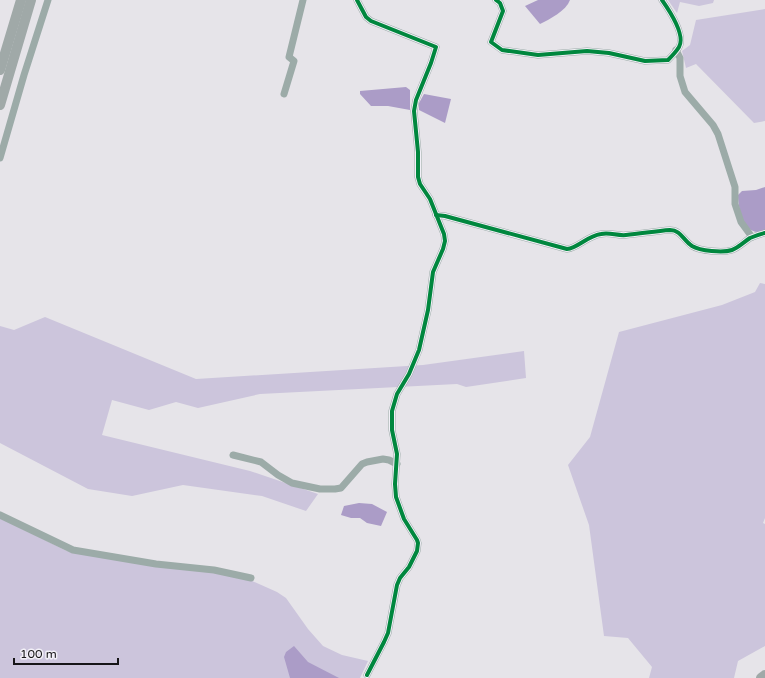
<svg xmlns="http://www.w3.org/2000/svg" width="765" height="678" font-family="'Varela Round',sans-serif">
<rect width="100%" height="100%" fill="#e6e4e9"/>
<g fill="#ccc5dc">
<polygon points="668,0 714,0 713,3 699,6 680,2 677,13"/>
<polygon points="765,9 765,121 754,123 696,64 686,68 682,51 690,45 696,20"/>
<polygon points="760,283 765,284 765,518 763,523 765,524 765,646 738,661 734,678 649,678 652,667 628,638 604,636 589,525 568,465 590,437 619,332 722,305 755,292"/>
<polygon points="45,317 196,379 423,365 524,351 526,378 466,387 457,384 260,394 198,408 176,402 149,410 112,400 102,435 250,471 318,494 306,511 262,496 183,485 132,496 88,489 0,443 0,326 14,330"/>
<polygon points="0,518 67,551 213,572 250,580 277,592 286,598 308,629 323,646 342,655 368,661 360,678 0,678"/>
</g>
<g fill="#ab9cc7">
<path d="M538,0H570C566,11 550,19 540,24L525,6Z"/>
<polygon points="406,87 410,90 410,110 388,106 371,106 360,94 360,91"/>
<polygon points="424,94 451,99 445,123 419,110 419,103"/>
<path d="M765,187V230C745,240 738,209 738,195L742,191L756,190Z"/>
<polygon points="359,503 372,504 387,512 381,526 367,523 360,518 351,518 341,515 344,506"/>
<polygon points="294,646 308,662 339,678 290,678 284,657 286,652"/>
</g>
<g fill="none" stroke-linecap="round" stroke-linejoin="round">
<g stroke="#9caba8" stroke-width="7">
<polyline points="357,0 366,17 371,21 436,47 431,63 416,100 414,111 418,152 418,177 420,184 430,199 444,234 445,241 443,249 433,272 428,310 419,350 409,374 397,394 392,411 392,430 397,454 395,484 396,497 404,519 417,540 418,543 417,551 409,567 400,578 397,585 388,633 384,642 367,675"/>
<path d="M496,0L500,3L503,11L491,42L502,50L538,55L587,51L609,53L645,61L668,60C672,56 676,52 679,47C686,35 669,10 662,0"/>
<polyline points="676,50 680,58 680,76 685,92 713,125 718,134 735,187 735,204 741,222 752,237"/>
<polyline points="284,94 294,61 289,57 303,0"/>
<polyline points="0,158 24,75 48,0"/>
<path d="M436,215L445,216L567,249C578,248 587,236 601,234C610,232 617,236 626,235C640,234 655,231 670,230C681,230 683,240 692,246C700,251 723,253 732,250C738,248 744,242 750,238C755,236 760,234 765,233"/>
<polyline points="233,455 261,462 278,475 292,483 320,489 335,489 341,488 362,464 367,462 383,459 389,460 397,464"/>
<polyline points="0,515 73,550 156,564 214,570 251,578"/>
</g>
<g stroke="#a0a9a8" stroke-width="10">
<polyline points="0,70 21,0"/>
<polyline points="0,105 31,0"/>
<polyline points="761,678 765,675"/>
</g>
<g stroke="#f2f0f7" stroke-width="6">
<g id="cycleway">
<polyline points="357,0 366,17 371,21 436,47 431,63 416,100 414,111 418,152 418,177 420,184 430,199 444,234 445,241 443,249 433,272 428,310 419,350 409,374 397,394 392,411 392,430 397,454 395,484 396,497 404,519 417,540 418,543 417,551 409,567 400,578 397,585 388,633 384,642 367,675"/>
<path d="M496,0L500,3L503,11L491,42L502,50L538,55L587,51L609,53L645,61L668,60C672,56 676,52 679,47C686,35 669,10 662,0"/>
<path d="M436,215L445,216L567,249C578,248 587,236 601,234C610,232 617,236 626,235C640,234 655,231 670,230C681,230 683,240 692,246C700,251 723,253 732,250C738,248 744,242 750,238C755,236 760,234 765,233"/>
</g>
</g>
<use href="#cycleway" stroke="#00873e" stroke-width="4"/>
</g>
<path d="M14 658v6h104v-6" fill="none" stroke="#161517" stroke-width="2"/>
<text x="20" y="658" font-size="12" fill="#161517" stroke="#f2f0f7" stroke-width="3" paint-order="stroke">100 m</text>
</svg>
